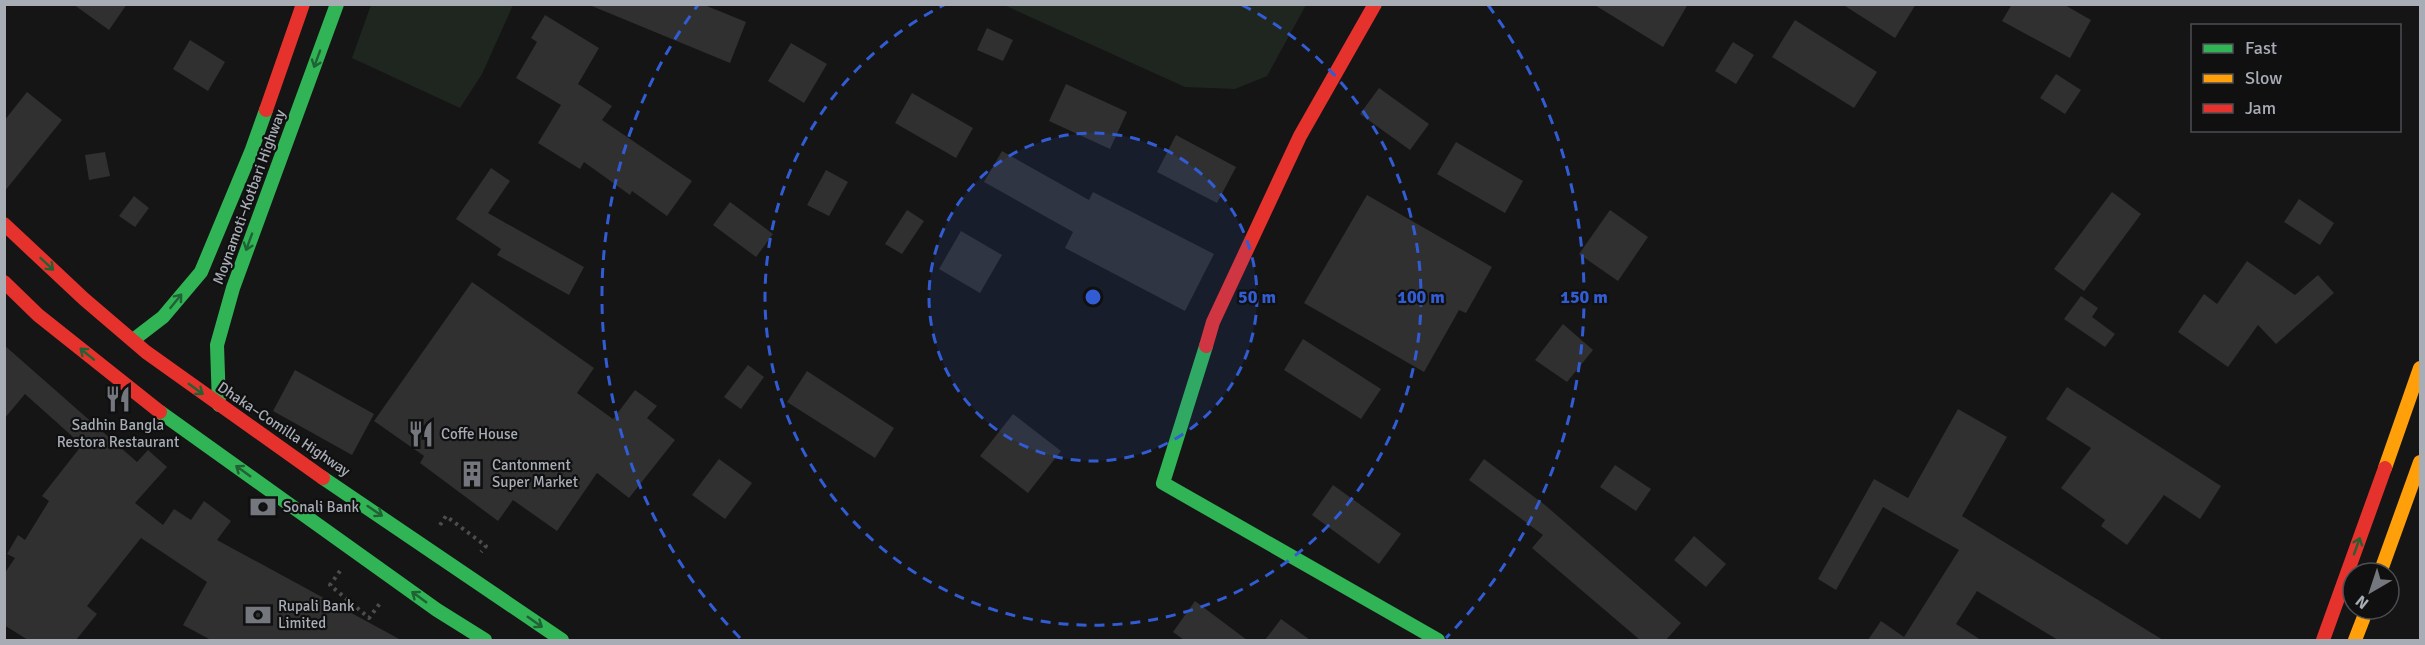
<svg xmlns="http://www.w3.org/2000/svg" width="2425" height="645" font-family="Signika,sans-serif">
<rect width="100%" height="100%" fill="#151515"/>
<g fill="#1f261f">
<polygon points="371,5 371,4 513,5 482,74 460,108 352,58"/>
<polygon points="1004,5 1306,5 1267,76 1235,89 1185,87"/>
</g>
<g fill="#303030">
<polygon points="73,4 127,4 109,30"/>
<polygon points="587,4 702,4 746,22 730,63"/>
<polygon points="1593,4 1688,4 1663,47"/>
<polygon points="1842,4 1916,4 1895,38"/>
<polygon points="2012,4 2063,4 2091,20 2070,58 2002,21"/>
<polygon points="545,15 599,48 578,84 612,106 602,120 692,181 667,216 632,191 630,195 584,162 580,169 538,143 561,105 516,78 537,42 531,38"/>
<polygon points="1795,20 1877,72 1854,108 1772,57"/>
<polygon points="987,28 1013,40 1003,61 977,50"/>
<polygon points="190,40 225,62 208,91 173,69"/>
<polygon points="1733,42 1754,55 1736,84 1715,71"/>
<polygon points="791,43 827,64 804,103 768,81"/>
<polygon points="2056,74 2081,90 2065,114 2040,98"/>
<polygon points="1066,84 1127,112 1110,149 1049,121"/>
<polygon points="1379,88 1429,124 1410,150 1360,114"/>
<polygon points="27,92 62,120 4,192 4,121"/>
<polygon points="912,93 973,128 956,158 895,123"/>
<polygon points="1176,135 1236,167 1217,203 1157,172"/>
<polygon points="1456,142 1523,181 1505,213 1437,174"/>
<polygon points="1002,151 1089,200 1093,192 1214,254 1185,311 1065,248 1073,232 984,182"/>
<polygon points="105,152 110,176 89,180 85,155"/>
<polygon points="491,168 510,181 488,213 584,267 569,295 497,255 501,249 456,219"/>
<polygon points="826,170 848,182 829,216 807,205"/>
<polygon points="2112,192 2141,214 2084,291 2054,269"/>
<polygon points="1367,195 1492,267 1466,313 1459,310 1424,372 1304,303"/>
<polygon points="134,196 149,208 135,227 119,216"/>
<polygon points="2299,199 2334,223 2320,245 2284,222"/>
<polygon points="730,202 773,234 756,257 713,225"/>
<polygon points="907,210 924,221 902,254 885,244"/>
<polygon points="1610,210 1648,237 1618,281 1579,254"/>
<polygon points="961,231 1002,255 980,293 939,269"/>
<polygon points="2247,261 2295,295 2318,275 2334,293 2276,344 2258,325 2228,367 2178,332 2204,294 2217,304"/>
<polygon points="472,282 594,368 577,393 613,419 635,390 657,406 647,418 675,440 629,498 597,473 557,531 513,500 498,521 420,463 424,456 374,421"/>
<polygon points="2081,296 2098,308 2092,317 2115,334 2105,347 2064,319"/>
<polygon points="1563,324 1593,350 1567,382 1535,360"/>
<polygon points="1303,339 1381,389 1361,419 1284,370"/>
<polygon points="4,345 137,462 148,450 167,467 135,503 163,525 174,509 191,520 204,501 231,521 217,540 401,640 211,640 183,625 207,582 141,538 87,606 97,614 76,640 28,640 4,625 4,574 15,558 7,554 18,535 25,540 49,501 42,496 82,445 25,394 4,419"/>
<polygon points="748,365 764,377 741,409 724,397"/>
<polygon points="295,370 374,414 352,455 273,411"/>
<polygon points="807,371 894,428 875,458 787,402"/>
<polygon points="2067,387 2221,486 2200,519 2164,495 2127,545 2101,526 2105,520 2061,488 2091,448 2046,419"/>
<polygon points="1958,409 2007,437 1962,516 2163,640 2058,640 1977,591 1956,624 1981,640 1868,640 1881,621 1904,637 1959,550 1883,507 1836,590 1818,579 1874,479 1908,498"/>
<polygon points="1013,414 1061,451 1028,493 980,456"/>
<polygon points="719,459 752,483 725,519 692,495"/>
<polygon points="1484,459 1545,505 1681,623 1666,640 1640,640 1532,548 1543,535 1469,480"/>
<polygon points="1615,465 1651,489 1636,511 1600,487"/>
<polygon points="1333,485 1401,534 1379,564 1312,515"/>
<polygon points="1694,536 1726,564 1706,587 1674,560"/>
<polygon points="1195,601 1247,640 1184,640 1173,632"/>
<polygon points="1281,619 1310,640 1265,640"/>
</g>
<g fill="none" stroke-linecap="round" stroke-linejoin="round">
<g stroke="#4b4d4f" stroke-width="4" stroke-dasharray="3 4.5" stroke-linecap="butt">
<polyline points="440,525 446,516 486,546 481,552"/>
<polyline points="340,571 330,585 369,618 381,602"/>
</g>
<g stroke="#30b455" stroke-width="14">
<polyline points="133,340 163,317 201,272 251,152 266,110"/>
<polyline points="1206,346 1163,483 1438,640"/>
<polyline points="219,405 217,345 233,288 337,4"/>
<polyline points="160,412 437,610 485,640"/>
<polyline points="323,478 562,640"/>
</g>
<g stroke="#ff9f0a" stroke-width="14">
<polyline points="2385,468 2420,368"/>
<polyline points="2380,573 2420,462"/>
<polyline points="2355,640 2367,609"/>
</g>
<g stroke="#e5322d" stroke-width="14">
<polyline points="266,110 303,4"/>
<polyline points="4,224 84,299 146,352 323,478"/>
<polyline points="4,282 38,315 160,412"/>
<polyline points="1206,346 1213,322 1300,136 1375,4"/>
<polyline points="2323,640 2385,468"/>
</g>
</g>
<defs><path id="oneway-shaft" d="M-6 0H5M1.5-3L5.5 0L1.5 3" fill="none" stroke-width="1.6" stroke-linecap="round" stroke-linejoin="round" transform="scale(1.5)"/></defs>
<g stroke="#206233">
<use href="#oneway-shaft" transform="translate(317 59) rotate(110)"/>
<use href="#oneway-shaft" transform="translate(249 242) rotate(110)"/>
<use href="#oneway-shaft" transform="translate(47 264) rotate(43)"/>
<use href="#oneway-shaft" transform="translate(176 301) rotate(-51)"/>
<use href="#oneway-shaft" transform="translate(87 354) rotate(-141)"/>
<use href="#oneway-shaft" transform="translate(196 389) rotate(36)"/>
<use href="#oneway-shaft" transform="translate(243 471) rotate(-144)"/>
<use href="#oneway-shaft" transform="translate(375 511) rotate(34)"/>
<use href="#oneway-shaft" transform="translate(2357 546) rotate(-70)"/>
<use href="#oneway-shaft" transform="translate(419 597) rotate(-144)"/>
<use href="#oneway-shaft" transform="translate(535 622) rotate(35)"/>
</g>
<circle cx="1093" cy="297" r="164" fill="#325cd3" fill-opacity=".12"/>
<g fill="none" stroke="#325cd3" stroke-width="3" stroke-dasharray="10 8">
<circle cx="1093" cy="297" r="164"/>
<path d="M1242 5A328 328 0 1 1 944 5"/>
<path d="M740 638A491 491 0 0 1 698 5M1488 5A491 491 0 0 1 1446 638"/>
</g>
<defs>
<g id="restaurant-bare" transform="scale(2.07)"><path d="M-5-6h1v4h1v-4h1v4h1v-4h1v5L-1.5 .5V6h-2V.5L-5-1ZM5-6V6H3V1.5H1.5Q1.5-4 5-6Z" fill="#74777d" stroke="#101011" stroke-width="2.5" paint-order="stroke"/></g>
<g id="building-bare" transform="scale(2.07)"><path d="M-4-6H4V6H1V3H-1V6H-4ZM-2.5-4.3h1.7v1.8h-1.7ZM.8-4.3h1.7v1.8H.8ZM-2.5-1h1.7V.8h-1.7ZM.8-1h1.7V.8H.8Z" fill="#74777d" stroke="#101011" stroke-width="2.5" paint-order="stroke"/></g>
<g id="bank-bare" transform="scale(2.07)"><path d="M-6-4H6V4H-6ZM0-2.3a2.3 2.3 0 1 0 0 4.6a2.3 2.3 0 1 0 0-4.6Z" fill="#74777d" stroke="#101011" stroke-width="2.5" paint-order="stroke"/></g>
</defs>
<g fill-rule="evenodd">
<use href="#restaurant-bare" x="118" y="399"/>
<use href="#restaurant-bare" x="421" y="434"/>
<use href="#building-bare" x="472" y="474"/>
<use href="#bank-bare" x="263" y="507"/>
<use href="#bank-bare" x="258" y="615"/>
</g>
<g text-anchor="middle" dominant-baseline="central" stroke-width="4.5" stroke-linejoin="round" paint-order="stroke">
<g font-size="15" fill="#a7acb5" stroke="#101011">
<text transform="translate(249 197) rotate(-70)">Moynamoti–Kotbari Highway</text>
<text transform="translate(284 429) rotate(34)">Dhaka–Comilla Highway</text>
</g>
<g font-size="15" fill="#a7acb5" stroke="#101011" text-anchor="start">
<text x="118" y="425" text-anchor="middle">Sadhin Bangla<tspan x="118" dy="17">Restora Restaurant</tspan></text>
<text x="441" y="434">Coffe House</text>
<text x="492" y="465">Cantonment<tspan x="492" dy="17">Super Market</tspan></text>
<text x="283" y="507">Sonali Bank</text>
<text x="278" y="606">Rupali Bank<tspan x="278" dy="17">Limited</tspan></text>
</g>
</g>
<circle cx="1093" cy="297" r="9" fill="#325cd3" stroke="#101011" stroke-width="3"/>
<g font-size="18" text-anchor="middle" font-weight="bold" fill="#325cd3" stroke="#101011" stroke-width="4.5" stroke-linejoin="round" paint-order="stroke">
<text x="1257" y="303">50 m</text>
<text x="1421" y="303">100 m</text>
<text x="1584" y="303">150 m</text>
</g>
<rect width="2425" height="645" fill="none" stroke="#a7acb5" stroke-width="12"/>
<rect x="2191" y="24" width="210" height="108" fill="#101011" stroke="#4c4e53" stroke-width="1.5"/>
<rect x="2203" y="44" width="30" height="9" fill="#30b455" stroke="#4c4e53" stroke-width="1.5"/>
<text x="2245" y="54" font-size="18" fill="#a7acb5">Fast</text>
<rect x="2203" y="74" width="30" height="9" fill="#ff9f0a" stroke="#4c4e53" stroke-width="1.5"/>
<text x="2245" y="84" font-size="18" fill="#a7acb5">Slow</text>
<rect x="2203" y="104" width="30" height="9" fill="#e5322d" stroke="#4c4e53" stroke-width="1.5"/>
<text x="2245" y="114" font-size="18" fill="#a7acb5">Jam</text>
<g transform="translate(2371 591) rotate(219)"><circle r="28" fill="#101011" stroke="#4c4e53" stroke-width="1.5"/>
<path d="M0-4.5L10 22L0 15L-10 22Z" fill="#74777d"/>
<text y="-9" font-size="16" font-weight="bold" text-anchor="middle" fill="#a7acb5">N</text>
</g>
</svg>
